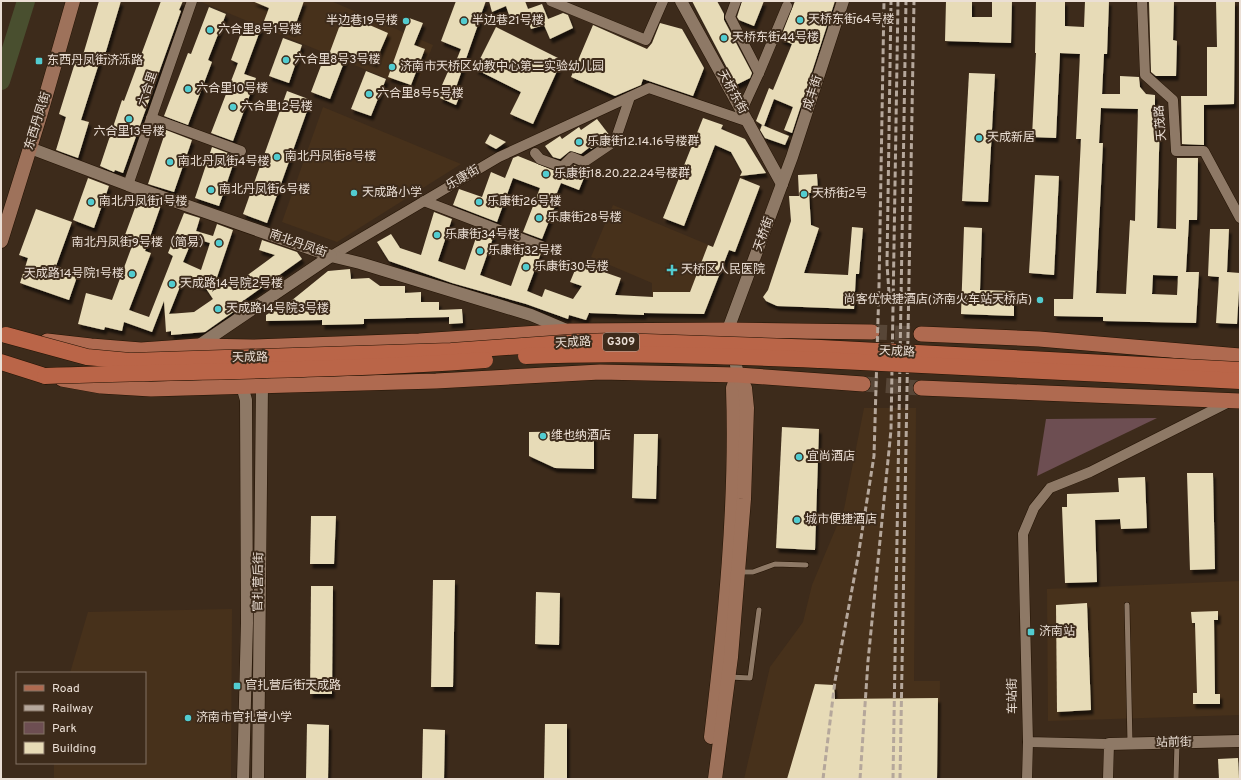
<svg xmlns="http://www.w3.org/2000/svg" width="1241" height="780" font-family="Overpass,'Noto Sans SC',sans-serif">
<defs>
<filter id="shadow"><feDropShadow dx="2.5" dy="4.5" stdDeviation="1" flood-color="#0009"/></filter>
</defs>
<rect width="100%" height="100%" fill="#3d2b1b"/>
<g fill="#47311b">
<polygon points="199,1 331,1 433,45 415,90"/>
<polygon points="323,107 461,164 337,242 282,222"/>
<polygon points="613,205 728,253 704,313 652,313 652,283 591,257"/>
<polygon points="864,408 916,408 914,681 940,681 939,779 744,779 770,667 803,622 812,585 844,509"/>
<polygon points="1240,581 1240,715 1048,721 1047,589"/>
<polygon points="232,609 231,779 54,779 54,763 145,763 145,673 70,673 88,612"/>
</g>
<polygon fill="#6d4e52" points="1157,418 1037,476 1046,419"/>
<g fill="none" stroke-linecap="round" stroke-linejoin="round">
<polyline stroke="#494f2f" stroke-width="18" points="1,81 26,1"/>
</g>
<g fill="#e7dbb7" fill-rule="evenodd" filter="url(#shadow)">
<polygon points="99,1 121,1 104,58 101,57 81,120 89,122 78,158 56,150 66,117 59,114 78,53 83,55"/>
<polygon points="161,1 183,1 179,10 181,11 123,173 115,170 114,172 100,166 122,100 124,101"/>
<polygon points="252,1 304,1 293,32 264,21 269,8"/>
<polygon points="456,1 486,1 480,17 478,18 480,19 454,93 460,95 456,105 440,98 442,93 439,92 450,67 453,68 461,49 441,41"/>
<polygon points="489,1 525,1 528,9 542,4 548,19 563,13 568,15 573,28 550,39 544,25 531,29 526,15 511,21 506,6 492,12"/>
<polygon points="692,1 717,1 724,14 724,20 752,73 750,78 736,85"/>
<polygon points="742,1 764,1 754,26 739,20 737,17"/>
<polygon points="795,1 835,1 792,133 784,130 793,107 774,99 764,126 756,121 769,88 773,90 792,44 780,39"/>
<polygon points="946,1 972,1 972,17 992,17 992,1 1012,1 1011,43 945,41"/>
<path d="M1036,1H1065V26L1084,27L1085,1H1109L1107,54H1104L1102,94H1120V76L1139,77L1140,87L1146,94L1155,95V114H1160L1157,228L1176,229L1177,158H1198L1197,220H1189L1186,272H1199L1196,323L1103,321V317L1054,316V299H1073L1081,139H1076L1080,54L1060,53L1056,138L1032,137L1036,53H1035ZM1101,108L1138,109L1135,221L1130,220L1126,294L1096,293L1103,143H1099ZM1153,275L1178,276L1177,295L1152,294Z"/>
<polygon points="1149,1 1174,1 1173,40 1177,41 1176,76 1156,76 1151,72"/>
<polygon points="1216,1 1235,1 1234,104 1204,105 1204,145 1182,144 1181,96 1207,96 1207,47 1217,47"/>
<polygon points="209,7 226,14 208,60 212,62 188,125 164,116 188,53 191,54"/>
<polygon points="344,14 388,33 375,63 348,52 330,99 311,92 325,55 328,57"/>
<polygon points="409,18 423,23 414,45 425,49 411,85 388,77"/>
<polygon points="245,22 261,28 244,74 256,78 233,141 211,133 238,63 231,60"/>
<polygon points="660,23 682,29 704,68 693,96 643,79 641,85 615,96 571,77 593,25 647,49 652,43"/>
<polygon points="496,27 562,60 533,124 510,114 521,92 475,69"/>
<polygon points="283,38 302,45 289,83 269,76"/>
<polygon points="366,71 386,79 371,116 351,109"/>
<polygon points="969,73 995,74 988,202 962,201"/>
<polygon points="287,91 311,100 267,223 243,214"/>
<polygon points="703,118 723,125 721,129 745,139 766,173 740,176 742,172 731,152 715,145 684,226 663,218"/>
<polygon points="597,119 610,136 591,149 590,147 581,154 570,151 560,159 553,157 545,146 560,136 562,139 579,127 581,130"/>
<polygon points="762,125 789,136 785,145 765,138 760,130"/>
<polygon points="166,130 192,140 174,192 148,184"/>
<polygon points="490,134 506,142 496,149 485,143"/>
<polygon points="212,147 236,156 219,206 195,198"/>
<polygon points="518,156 560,173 565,174 574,165 582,168 588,168 579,190 561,183 554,200 557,201 542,239 523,232 540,188 513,178 497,222 453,205 459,189 482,197 491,172 505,178 513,158"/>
<polygon points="817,174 818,192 809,193 811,225 819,228 804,273 848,275 852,227 863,228 859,274 856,274 854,309 777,306 766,301 763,297 768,290 791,221 789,196 799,196 798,175"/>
<polygon points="1035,175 1059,176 1054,275 1029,273"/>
<polygon points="88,178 109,186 94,228 73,220"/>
<polygon points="740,178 760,186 735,252 729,250 704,314 644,313 644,315 589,313 586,320 569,315 568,319 526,304 452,283 389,261 377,242 391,234 400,248 421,255 434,212 452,219 438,261 465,270 479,229 494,235 480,275 511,286 525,247 541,253 527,291 542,297 545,289 573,299 582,286 570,282 578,263 621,278 615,295 653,297 653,292 690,292 708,245 713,247"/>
<path d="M139,197L161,205L145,251L151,253L129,310L149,317L173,256L168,253L184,213L200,218L196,231L213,236L217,224L233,230L212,292L233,275L238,282L275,255L259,250L262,240L297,252L302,259L240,303L242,306L205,332L171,335V331L166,332L164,301L152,332L124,322L122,331L105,327L104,330L78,324L86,293L112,300L135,238L125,235ZM193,238L210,243L201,270L183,262ZM183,279L205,287L213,299L194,312L169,314Z"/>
<polygon points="36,209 72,222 56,266 78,274 69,300 20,283 28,258 19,255"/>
<polygon points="964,227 982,228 980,290 1014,291 1014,316 961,314"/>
<polygon points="1210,229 1229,229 1227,272 1240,273 1237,324 1216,323 1219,277 1208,276"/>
<polygon points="350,269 351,279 369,278 380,286 405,286 405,293 421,292 421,302 439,302 439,310 462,309 463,323 449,324 449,317 364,319 364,324 322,325 322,320 266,321 266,315 280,307 280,302 291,301 328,271"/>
<polygon points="782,427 819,429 815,550 776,548"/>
<polygon points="594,431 594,469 555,468 529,456 529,432"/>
<polygon points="634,434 658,434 656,499 632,498"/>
<polygon points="1187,473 1213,473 1215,569 1190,570"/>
<polygon points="1145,477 1147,528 1121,529 1120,519 1095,520 1097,582 1065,583 1062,507 1067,507 1067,494 1119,492 1118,478"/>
<polygon points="311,516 336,516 334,564 310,564"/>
<polygon points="433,580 455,580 453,687 431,687"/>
<polygon points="311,586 333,586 332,694 310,694"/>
<polygon points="536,592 560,593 559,645 535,644"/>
<polygon points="1087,603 1091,710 1057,712 1056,605"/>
<polygon points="1218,611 1218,620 1214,620 1215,694 1220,694 1220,704 1193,704 1193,693 1197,693 1195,623 1192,623 1191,612"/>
<polygon points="815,684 834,685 835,699 938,698 937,779 787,779"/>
<polygon points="307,724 329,725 328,779 306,779"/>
<polygon points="545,724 567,724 567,779 544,779"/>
<polygon points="423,729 445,730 444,779 422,779"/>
<polygon points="1238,758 1239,779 1219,779 1218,759"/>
</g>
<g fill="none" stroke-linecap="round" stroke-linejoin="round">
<g stroke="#574637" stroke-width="15" stroke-dasharray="15 8" stroke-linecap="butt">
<polyline points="872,332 921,334"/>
<polyline points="863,384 921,388"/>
</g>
<g stroke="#231304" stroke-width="6">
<g id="service">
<polyline points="739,572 753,572 775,564 806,565"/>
<polyline points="1127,605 1130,743"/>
<polyline points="729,677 750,678 759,610"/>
<polyline points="1176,779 1177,743"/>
</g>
</g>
<g stroke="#231304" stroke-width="11">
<g id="minor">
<polyline points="551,1 646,40 663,1"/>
<polyline points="736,1 730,17 759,73 742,110"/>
<polyline points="1142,1 1145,75 1173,100 1176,151 1204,151 1240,218"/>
<polyline points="759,73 787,6"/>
<polyline points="151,118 241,151"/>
<polyline points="535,153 540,159 562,167 572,157 584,162 615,141 630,97"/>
<polyline points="128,185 192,1"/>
<polyline points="424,201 549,249"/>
<polyline points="331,256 499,157 649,88 749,122"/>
<polyline points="1027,779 1028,742"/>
<polyline points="1108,779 1109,744 1028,742 1023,534 1034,508 1050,488 1090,472 1229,402"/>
</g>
</g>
<g stroke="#231304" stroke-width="13">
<g id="tertiary">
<polyline points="681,1 782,184"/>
<polyline points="30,148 128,185 331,256 360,263 531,315 569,331"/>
<polyline points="198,346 331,256"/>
<polyline points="738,375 729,330 730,324 792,157 843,1"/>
<polyline points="242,386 246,400 247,623 243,779"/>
<polyline points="1109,744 1240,741"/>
<polyline points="258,779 262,385"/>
</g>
</g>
<g stroke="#231304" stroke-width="15">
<g id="secondary">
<polyline points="1,241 40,116 73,1"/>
<path d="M711,737C725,622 737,504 733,388L738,375"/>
<polyline points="715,779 731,657 744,499 747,408 745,388 738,375"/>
</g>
</g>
<g stroke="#231304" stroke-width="16">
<g id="primary">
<polyline points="921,334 1039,339 1240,356"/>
<polyline points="47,341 91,346 141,350 198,346 253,347 419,341 570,331 729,330 872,332"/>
<polyline points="62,379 101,386 151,389 436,381 600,372 738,375 863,384"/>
<polyline points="921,388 1240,401"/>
</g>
</g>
<g stroke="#231304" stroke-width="17">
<polyline id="trunk" points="1,362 45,376"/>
</g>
<use href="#service" stroke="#8e7966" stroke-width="5"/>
<use href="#minor" stroke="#8e7966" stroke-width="10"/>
<use href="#tertiary" stroke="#8e7966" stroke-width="12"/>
<use href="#secondary" stroke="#9e725b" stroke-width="14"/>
<use href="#primary" stroke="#af6a50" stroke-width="15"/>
<use href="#trunk" stroke="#ba6548" stroke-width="16"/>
<g stroke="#b5a79b" stroke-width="3" stroke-dasharray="6 3" stroke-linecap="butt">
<polyline points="889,293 887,264 891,1"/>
<polyline points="823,779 835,681 858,557 874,456 879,286 884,1"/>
<polyline points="860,779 868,661 891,430 898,1"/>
<polyline points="893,779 906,1"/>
<polyline points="900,779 914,1"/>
</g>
<g stroke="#231304" stroke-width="17" stroke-linecap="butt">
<g id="trunk-bridge">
<polyline points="6,335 87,357 130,361 451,351 578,342 616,341 821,348 1240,370"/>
<path d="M526,356C625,352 722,356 820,360C960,366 1100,374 1240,381"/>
<path d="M45,376C192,371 339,371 485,360"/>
</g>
</g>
<use href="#trunk-bridge" stroke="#ba6548" stroke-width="16"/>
</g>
<g fill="#52ccd0" stroke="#3d2b1b" stroke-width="1.5">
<circle cx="800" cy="20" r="4"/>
<circle cx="406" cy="21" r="4"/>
<circle cx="464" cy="21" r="4"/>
<circle cx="210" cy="30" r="4"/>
<circle cx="724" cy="38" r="4"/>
<circle cx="286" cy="60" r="4"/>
<rect x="35" y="57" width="8" height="8" rx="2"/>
<circle cx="392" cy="67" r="4"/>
<circle cx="188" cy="89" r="4"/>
<circle cx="369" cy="94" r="4"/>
<circle cx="233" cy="107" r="4"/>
<circle cx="129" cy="119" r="4"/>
<circle cx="979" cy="138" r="4"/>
<circle cx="579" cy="142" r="4"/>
<circle cx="277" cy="157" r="4"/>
<circle cx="170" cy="162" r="4"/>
<circle cx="546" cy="174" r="4"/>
<circle cx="211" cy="190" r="4"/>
<circle cx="354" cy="193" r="4"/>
<circle cx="804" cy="194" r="4"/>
<circle cx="91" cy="202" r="4"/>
<circle cx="479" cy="202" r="4"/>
<circle cx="539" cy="218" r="4"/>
<circle cx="437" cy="235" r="4"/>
<circle cx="219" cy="243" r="4"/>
<circle cx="480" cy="251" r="4"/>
<circle cx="526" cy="267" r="4"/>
<path d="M670 264h4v4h4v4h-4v4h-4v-4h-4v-4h4z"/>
<circle cx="132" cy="274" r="4"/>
<circle cx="172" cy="284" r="4"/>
<circle cx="1040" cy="300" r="4"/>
<circle cx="218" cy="309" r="4"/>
<circle cx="543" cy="436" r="4"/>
<circle cx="799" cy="457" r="4"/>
<circle cx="797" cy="520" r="4"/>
<rect x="1027" y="628" width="8" height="8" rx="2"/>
<rect x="233" y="682" width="8" height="8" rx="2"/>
<circle cx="188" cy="718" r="4"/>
</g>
<g text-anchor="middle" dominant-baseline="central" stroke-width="4" stroke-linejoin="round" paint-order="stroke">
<rect fill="#3d2b1b" stroke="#b7a99d" stroke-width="1" x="603" y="333" width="36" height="18" rx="3"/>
<g font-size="11" font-weight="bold" fill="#ebdfd5">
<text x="621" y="342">G309</text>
</g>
<g font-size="12" fill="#ebdfd5" stroke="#3d2b1b" text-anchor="start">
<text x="808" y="20">天桥东街64号楼</text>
<text x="398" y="21" text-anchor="end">半边巷19号楼</text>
<text x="472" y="21">半边巷21号楼</text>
<text x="218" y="30">六合里8号1号楼</text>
<text x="732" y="38">天桥东街44号楼</text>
<text x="294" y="60">六合里8号3号楼</text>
<text x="47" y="61">东西丹凤街济泺路</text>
<text x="400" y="67">济南市天桥区幼教中心第二实验幼儿园</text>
<text x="196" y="89">六合里10号楼</text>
<text x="377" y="94">六合里8号5号楼</text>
<text x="241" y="107">六合里12号楼</text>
<text x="129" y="132" text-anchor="middle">六合里13号楼</text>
<text x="987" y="138">天成新居</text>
<text x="587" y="142">乐康街12.14.16号楼群</text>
<text x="285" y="157">南北丹凤街8号楼</text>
<text x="178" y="162">南北丹凤街4号楼</text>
<text x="554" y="174">乐康街18.20.22.24号楼群</text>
<text x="219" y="190">南北丹凤街6号楼</text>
<text x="362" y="193">天成路小学</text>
<text x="812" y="194">天桥街2号</text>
<text x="99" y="202">南北丹凤街1号楼</text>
<text x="487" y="202">乐康街26号楼</text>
<text x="547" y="218">乐康街28号楼</text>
<text x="445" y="235">乐康街34号楼</text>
<text x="211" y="243" text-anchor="end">南北丹凤街9号楼（简易）</text>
<text x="488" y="251">乐康街32号楼</text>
<text x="534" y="267">乐康街30号楼</text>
<text x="681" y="270">天桥区人民医院</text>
<text x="124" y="274" text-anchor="end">天成路14号院1号楼</text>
<text x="180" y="284">天成路14号院2号楼</text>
<text x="1032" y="300" text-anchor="end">尚客优快捷酒店(济南火车站天桥店)</text>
<text x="226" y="309">天成路14号院3号楼</text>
<text x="551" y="436">维也纳酒店</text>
<text x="807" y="457">宜尚酒店</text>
<text x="805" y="520">城市便捷酒店</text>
<text x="1039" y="632">济南站</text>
<text x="245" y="686">官扎营后街天成路</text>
<text x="196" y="718">济南市官扎营小学</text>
</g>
<g font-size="12" fill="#ebdfd5" stroke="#3d2b1b">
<text transform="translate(148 89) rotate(-71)">六合里</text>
<text transform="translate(732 92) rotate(61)">天桥东街</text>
<text transform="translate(813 93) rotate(-72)">成丰街</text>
<text transform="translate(38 121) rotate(-73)">东西丹凤街</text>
<text transform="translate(1161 123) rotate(-95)">天茂路</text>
<text transform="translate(463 178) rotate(-30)">乐康街</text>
<text transform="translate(764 234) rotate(-70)">天桥街</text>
<text transform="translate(298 244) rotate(19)">南北丹凤街</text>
<text transform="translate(573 343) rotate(-3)">天成路</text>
<text transform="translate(897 352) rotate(3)">天成路</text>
<text transform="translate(250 358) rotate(-1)">天成路</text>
<text transform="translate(259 582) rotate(-89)">官扎营后街</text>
<text transform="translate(1013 696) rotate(-91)">车站街</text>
<text transform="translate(1174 743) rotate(-1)">站前街</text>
</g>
</g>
<rect width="1241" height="780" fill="none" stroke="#ebdfd5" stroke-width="4"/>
<rect x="16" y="672" width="130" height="92" fill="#3d2b1b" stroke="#837365"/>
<rect x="24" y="685" width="20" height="6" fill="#af6a50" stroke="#837365"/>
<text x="52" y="692" font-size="12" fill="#ebdfd5">Road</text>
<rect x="24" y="705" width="20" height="6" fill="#b5a79b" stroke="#837365"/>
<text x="52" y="712" font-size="12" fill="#ebdfd5">Railway</text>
<rect x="24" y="722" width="20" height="12" fill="#6d4e52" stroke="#837365"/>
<text x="52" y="732" font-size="12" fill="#ebdfd5">Park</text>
<rect x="24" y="742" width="20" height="12" fill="#e7dbb7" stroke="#837365"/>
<text x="52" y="752" font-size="12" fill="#ebdfd5">Building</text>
</svg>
